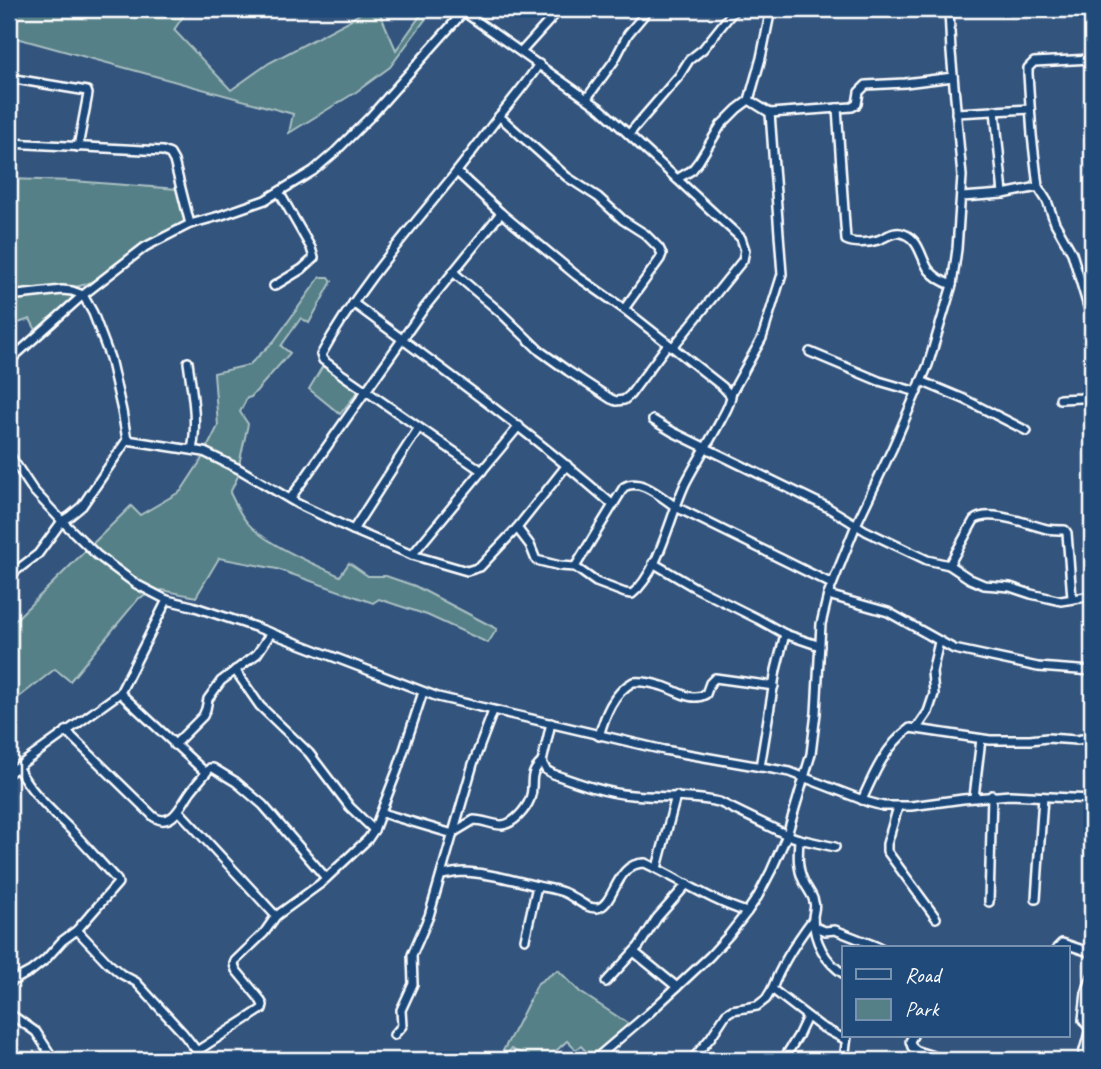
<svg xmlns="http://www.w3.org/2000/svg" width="1101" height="1069" font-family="Caveat,sans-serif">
<rect width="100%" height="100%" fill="#33547d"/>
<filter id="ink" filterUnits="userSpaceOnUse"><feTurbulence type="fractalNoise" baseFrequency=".0143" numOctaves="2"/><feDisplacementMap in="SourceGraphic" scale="14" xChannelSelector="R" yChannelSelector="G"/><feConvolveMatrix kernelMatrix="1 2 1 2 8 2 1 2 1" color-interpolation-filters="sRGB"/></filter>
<g filter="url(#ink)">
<g fill="#568087" stroke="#aac0c3" stroke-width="2">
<polygon points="9,9 188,9 174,30 231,90 269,63 347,22 362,12 364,9 378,9 396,50 425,9 433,9 390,67 356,92 289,133 293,114 9,36"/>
<path d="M9,179L73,181L178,189L185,222C161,235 138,248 115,264C107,270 99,278 89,283C72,290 28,292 9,292Z"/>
<path d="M320,277H329L332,281L309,323L301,318L281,346L290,353L251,397L247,398L240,412L248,424L240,460L239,474L230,493C235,502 239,513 246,521C264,544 314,564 340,576L349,563L368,576H386L415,586L497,629L488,643L427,615L379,599L373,603L277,569L219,558L196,597L162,590L139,598L70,681L55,669L9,705V626L131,506L140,515L181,491L200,462L218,426L214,373L249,365L274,341Z"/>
<polygon points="66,293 73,297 37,332 30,319 9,326 9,298"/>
<polygon points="324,364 360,389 340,414 309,389"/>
<polygon points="558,970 580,992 632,1026 593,1059 581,1046 576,1050 567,1041 546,1060 523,1060 525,1055 511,1049 503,1060 498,1060 517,1025 538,983"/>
</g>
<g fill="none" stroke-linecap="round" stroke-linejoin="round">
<g stroke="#fff" stroke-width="12">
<g id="minor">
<polyline points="464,12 601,109 741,238 745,250 743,260 673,347"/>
<polyline points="521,52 560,9"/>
<polyline points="1092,59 1034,62 1028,68 1028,74 1032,135 1038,187 1047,201 1055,223 1072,253 1092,320"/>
<polyline points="9,78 87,91 88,94 78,147"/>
<polyline points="587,98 614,61 628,34 649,9"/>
<polyline points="749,100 770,113 852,107 857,104 859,92 866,85 905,83 953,77"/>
<path d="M837,108L846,240C854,244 869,243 878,240C887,237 894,230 904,234C920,240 921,259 929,270C935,277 943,282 952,285"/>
<polyline points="995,110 1003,194"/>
<polyline points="956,113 1030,109"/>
<polyline points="499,116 567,177 598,197 623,220 645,234 659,248 662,254 660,259 624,309"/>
<polyline points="629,134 679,76 689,60 703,49 735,9"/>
<polyline points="9,143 163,151 170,154 174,161 190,224"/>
<path d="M457,172L501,213L577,276L624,309L723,387L731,396C730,405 725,412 721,420C710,441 697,461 686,482C671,512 659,573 632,594L625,593L596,582L575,567L560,566L536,560L530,545L517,528"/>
<polyline points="677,179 692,170 699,161 721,125 737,109 749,100 761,58 771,9"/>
<polyline points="962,197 1003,194 1038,187"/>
<polyline points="453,272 501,313 540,351 568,371 611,399 616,401 624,400 630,395 668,344"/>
<polyline points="274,286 302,269 314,258 311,248 279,192"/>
<polyline points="9,296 62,290 72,291 83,295 93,313 110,358 122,411 127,440 82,506 70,516 62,521 38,554 9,576"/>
<path d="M353,303C441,368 530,432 613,505"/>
<polyline points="810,352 879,381 917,392"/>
<polyline points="9,361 83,295 145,247 190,224 219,216 265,200 313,171 335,152 370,117 466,9"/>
<path d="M188,362C192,392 198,421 192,450"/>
<polyline points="921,381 964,399 1027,431"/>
<polyline points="731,394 762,338 782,274 770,113"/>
<polyline points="1060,399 1081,398 1092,393"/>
<polyline points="653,420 673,432 827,507 866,531 927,560 949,565 970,579 984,585 1010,587 1031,594 1061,601 1092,596"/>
<polyline points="127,440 204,452 239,469 298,504 353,530 412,555 467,571 480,567 517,528 567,465"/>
<polyline points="9,454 33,490 62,521 97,555 136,584 167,600 192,606 258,628 438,697 664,750 790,772 868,802 883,806 911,806 963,799 1010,795 1092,799"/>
<path d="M482,471L343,375L323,360L321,355C357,289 407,233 454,175C469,157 482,138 497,119C511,101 526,84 539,64"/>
<polyline points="290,499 425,307 501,213"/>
<polyline points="353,530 418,429"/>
<polyline points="412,555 519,426"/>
<polyline points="653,563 694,587 758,619 785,634 820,646"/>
<path d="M949,565L974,520C990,508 1029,525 1047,529C1053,530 1059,530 1065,530L1067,533L1072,598"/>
<path d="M575,567L624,487C641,477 662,498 676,507L832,584"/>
<polyline points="828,595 888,612 954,649 1038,667 1092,671"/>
<polyline points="235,670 260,706 309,753 350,807 374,830"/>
<polyline points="120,693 206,773"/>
<path d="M551,723L542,762L546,770L553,774C578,783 605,793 632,795C661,798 690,795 719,802L787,835L799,839C798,854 797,869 804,882C807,889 813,895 814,902C816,907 813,912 813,918C814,941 825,962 844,974"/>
<polyline points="917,728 928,712 934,694 932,672 939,642"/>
<path d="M66,731L154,817C173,829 182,803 191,791C197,783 204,776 210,768H213L236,782L263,805L326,878"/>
<path d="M599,736C605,715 613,693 633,682C643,681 652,683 662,686C677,690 691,703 706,694L710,683L715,678L774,686"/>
<polyline points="174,745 203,716 206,709 208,699 221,681 257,654 271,633"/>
<polyline points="760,767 776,670 785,634"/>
<polyline points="9,773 120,693 167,600"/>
<polyline points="974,797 981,739"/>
<path d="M862,800C874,773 886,746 910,728L990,740H1030L1047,738L1077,740L1092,737"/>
<polyline points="898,807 887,844 887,851 936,918"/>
<polyline points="179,811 276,916"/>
<polyline points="382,813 453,834"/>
<path d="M454,832L474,820C483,820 493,825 502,825C514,824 526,809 530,799C536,782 526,777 542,762"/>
<polyline points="799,839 835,847"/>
<polyline points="657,868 676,796"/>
<path d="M442,875C449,874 456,872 463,872C488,873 514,880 537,886C546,888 555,889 563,892C574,896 585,909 597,908C615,906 615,862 645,863C679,879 711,901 747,912"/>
<polyline points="1036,899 1043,797"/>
<polyline points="989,902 992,795"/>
<path d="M813,919C798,939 781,965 772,989L820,1026L846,1040"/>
<polyline points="815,927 825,931 835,930 881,948"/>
<polyline points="77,930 108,963 121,974 136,982 182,1032 204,1060"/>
<polyline points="525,939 537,886"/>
<polyline points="1057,948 1062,943 1092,953"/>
<polyline points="634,952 677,987"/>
<polyline points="606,982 639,946 657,918 687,884"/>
<path d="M9,983L31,971L45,960L62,941L77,930L118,883L117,880C102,864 87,847 72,831C52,811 31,793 18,768"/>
<polyline points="9,1013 36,1032 54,1060"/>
<polyline points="394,1035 402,1026 401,1010 413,984 412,955 429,916 473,764 493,711"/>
<polyline points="913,1036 910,1041 912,1047 917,1051 946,1060"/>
<polyline points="197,1051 262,1009 263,1005 259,998 236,970 234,964 235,961 264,933 276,916 320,884 368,839 374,830 397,771 423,692"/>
<polyline points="594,1060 649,1013 710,956 729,935 747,912 758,896 771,871 787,835 811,754 816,713 821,624 828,595 856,525 893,447 928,365 952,285 957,249 962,176 951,52 949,9"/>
<polyline points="692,1060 711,1037 726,1014 732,1010 757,1006 766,999 772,989"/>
<polyline points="783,1060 798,1036 807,1017"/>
<polyline points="844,1060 847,1036"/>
<polyline points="1087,1060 1083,1054 1090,1029 1083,1020 1086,993 1092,976"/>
</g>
</g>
<use href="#minor" stroke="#1f4a7a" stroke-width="7"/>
</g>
</g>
<rect width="1101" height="1069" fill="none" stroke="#1f4a7a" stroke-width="35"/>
<rect x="18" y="18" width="1066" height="1034" fill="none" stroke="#fff" stroke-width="2.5" filter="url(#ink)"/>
<rect x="842" y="946" width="228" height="91" fill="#1f4a7a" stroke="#7992af" stroke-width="2"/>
<rect x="856" y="969" width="35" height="10" fill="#1f4a7a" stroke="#7992af" stroke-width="2"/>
<text x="905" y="982" font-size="21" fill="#ffffff">Road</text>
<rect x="856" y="999" width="35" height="21" fill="#568087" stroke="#7992af" stroke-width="2"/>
<text x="905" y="1016" font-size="21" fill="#ffffff">Park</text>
</svg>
